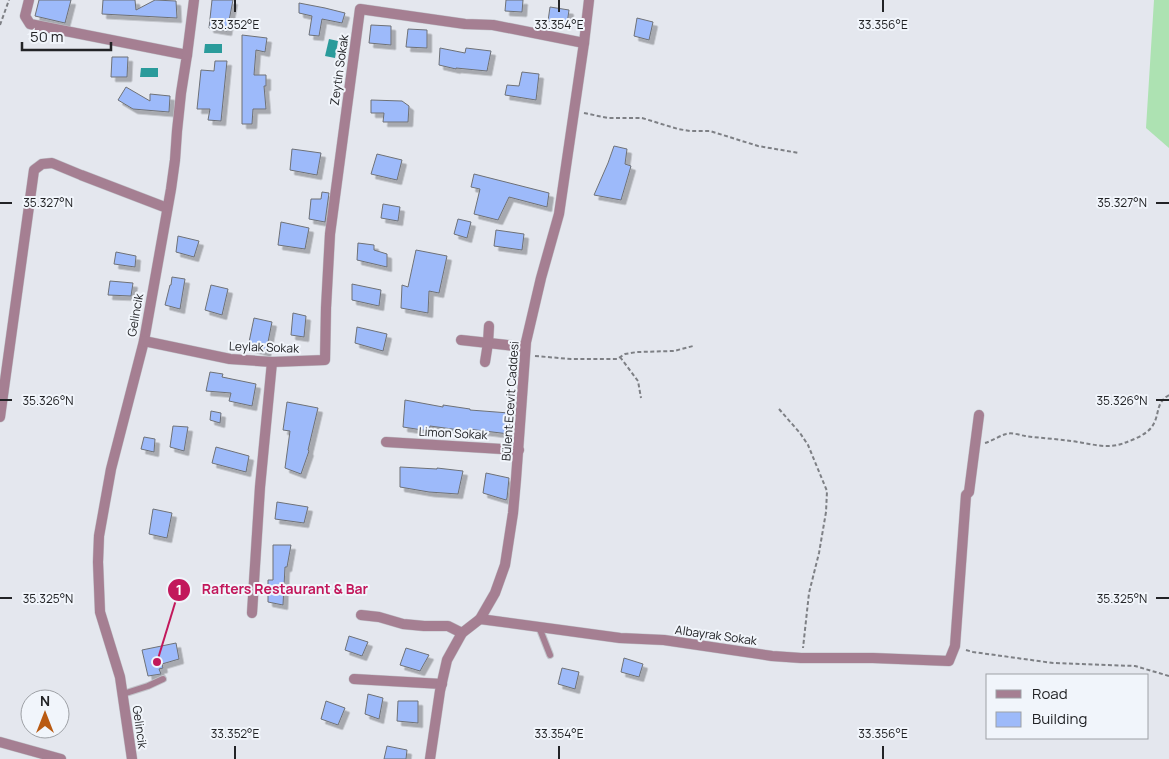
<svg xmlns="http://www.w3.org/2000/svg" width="1169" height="759" font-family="Manrope,sans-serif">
<defs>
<filter id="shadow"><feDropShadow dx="4.5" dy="4.5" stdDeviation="0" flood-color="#0004"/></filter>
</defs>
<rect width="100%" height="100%" fill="#e4e7ee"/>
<polygon fill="#ade2b2" points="1154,0 1169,0 1169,148 1146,128"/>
<g fill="#2a9b9b">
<polygon points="329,39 338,41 335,58 325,56"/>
<polygon points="205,44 222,44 222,53 204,53"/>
<polygon points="141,68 158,68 158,77 140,77"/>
</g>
<g fill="#9dbafa" stroke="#6e7176" filter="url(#shadow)">
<polygon points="39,0 71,0 65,23 35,16"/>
<polygon points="103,0 135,0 136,10 155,0 176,1 177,18 102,14"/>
<polygon points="212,0 233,0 227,31 209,28"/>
<polygon points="506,0 523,0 522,12 505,11"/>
<polygon points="299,3 325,8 345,13 342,23 322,19 319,36 309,35 312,16 299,13"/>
<polygon points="550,7 569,10 567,24 548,21"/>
<polygon points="637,18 653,22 649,40 634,36"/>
<polygon points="371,25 391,26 391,45 369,43"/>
<polygon points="408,29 427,30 427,48 406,47"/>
<polygon points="242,35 267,38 265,52 256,50 254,75 266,75 266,86 264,86 266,109 253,109 252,124 242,124"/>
<polygon points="440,48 465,53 466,48 491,51 487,71 456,68 456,69 439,65"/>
<polygon points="112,57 128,57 127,77 111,77"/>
<polygon points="215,61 227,61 221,121 208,120 210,109 197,109 201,70 214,71"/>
<polygon points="522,72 539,74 536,100 505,95 507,85 519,86"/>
<polygon points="126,87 150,101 150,94 170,96 169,112 133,109 118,100"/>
<polygon points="371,100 402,101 409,106 408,122 383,122 384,113 371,113"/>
<polygon points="614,146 627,149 625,164 631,166 621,200 594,195 608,163"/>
<polygon points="292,149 321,153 317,175 290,170"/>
<polygon points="377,154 402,160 397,180 371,174"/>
<polygon points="474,174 549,193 547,207 509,197 498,220 474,214 480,189 471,187"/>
<polygon points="322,192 329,193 325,222 309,219 311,199 321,199"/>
<polygon points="383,204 400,207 398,221 381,218"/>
<polygon points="458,219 471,222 467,238 454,234"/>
<polygon points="281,222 309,228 305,249 278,245"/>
<polygon points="496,230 524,234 522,250 494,246"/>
<polygon points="178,236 199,241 194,257 176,252"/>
<polygon points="358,243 374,245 374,250 387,254 387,267 357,260"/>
<polygon points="416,250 447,256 439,293 429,291 428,313 401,308 402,285 408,287"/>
<polygon points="116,252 136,256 135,267 114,264"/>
<polygon points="172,277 185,279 180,309 165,305 170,285 171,285"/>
<polygon points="110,281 133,283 131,296 108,295"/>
<polygon points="352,284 381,290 379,306 352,300"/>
<polygon points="211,285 228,289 222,315 205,310"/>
<polygon points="293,313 306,316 304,337 291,335"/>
<polygon points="254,318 272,322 266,352 248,347"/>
<polygon points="357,327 387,334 383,351 355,343"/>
<polygon points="210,372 223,374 222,377 256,384 252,406 229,401 231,393 206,391"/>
<polygon points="405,400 443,407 443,405 470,409 470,410 509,413 509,434 468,429 467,431 430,426 429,431 403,427"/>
<polygon points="287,402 318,408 308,450 309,451 301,474 285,468 290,431 283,430"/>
<polygon points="211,411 221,413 220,423 210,420"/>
<polygon points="173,426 188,427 184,451 170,447"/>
<polygon points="144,437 155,439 154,452 141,449"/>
<polygon points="216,447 249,456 246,472 212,463"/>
<polygon points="400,467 437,469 437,468 463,471 458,494 429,492 400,487"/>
<polygon points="486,473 509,478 507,498 506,500 483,493"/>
<polygon points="277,502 308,507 304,523 275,519"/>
<polygon points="153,509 172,513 167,538 149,534"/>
<polygon points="273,545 291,545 287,567 285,567 283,605 268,602 268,580 273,580"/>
<polygon points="349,636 368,642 362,656 345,650"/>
<polygon points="176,643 179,659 162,664 163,668 159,669 161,674 148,676 142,650"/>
<polygon points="406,648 429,655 420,671 400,665"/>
<polygon points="624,658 643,664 639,677 621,672"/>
<polygon points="562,668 579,672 575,689 558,684"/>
<polygon points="368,694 383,698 379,719 365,714"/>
<polygon points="326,701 345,708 338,725 321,719"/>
<polygon points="398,701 418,701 418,723 397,721"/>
<polygon points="387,746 407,750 406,759 384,759"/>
</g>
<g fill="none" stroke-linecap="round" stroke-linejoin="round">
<g stroke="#c1c4ca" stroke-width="8">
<g id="service">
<polyline points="539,627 550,655"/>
<polyline points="123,694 148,686 163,679"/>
</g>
</g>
<g stroke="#c1c4ca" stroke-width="11">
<g id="minor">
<polyline points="29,0 25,16 30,24 187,55 181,93 177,131 175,160 171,189 144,341 111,469 99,536 98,562 100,612 120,677 132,759"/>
<polyline points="187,55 194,0"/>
<polyline points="461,340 525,347"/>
<polyline points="144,341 230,359 272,362 325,360 326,308 330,234 360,9 465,24 493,25 584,43"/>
<polyline points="485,362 488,343 489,326"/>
<polyline points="0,417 34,170 42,164 52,163 81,175 167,208"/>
<polyline points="386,442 519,450"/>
<polyline points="252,613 260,487 272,362"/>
<polyline points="361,615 379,617 403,624 424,626 448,626 462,633"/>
<polyline points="480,619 620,638 664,640 772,656 801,658 873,658 949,661 955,646 966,495 969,492 979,415"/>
<polyline points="354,679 442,684"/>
<polyline points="0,742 61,759"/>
<polyline points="430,759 440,691 447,660 462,633 480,619 495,593 505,565 513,513 516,479 526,342 541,278 559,214 584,43 589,0"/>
</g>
</g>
<g stroke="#7e8085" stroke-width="2" stroke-dasharray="4 2.5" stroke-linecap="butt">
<polyline points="0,25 9,0"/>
<polyline points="584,113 608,118 642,118 678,129 690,131 710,131 758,146 799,153"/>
<polyline points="535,356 571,359 617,359 625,354 637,352 674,351 693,346"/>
<polyline points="620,357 638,381 641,398"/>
<polyline points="779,409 800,433 808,445 827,491 826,512 819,553 809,593 803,648"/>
<path d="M985,443C992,441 999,436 1006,434C1012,432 1019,435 1025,436C1040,438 1056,439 1071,441C1089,443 1107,450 1124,443C1133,440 1145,435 1151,428C1161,415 1154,404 1169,395"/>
<polyline points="966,650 973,652 1053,663 1135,666 1169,676"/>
</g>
<use href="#service" stroke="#a57f92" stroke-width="6"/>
<use href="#minor" stroke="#a57f92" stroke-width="10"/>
</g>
<path fill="none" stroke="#222326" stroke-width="2" d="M235,0V12M559,0V12M883,0V12M0,203H12M1156,203H1169M0,400H12M1156,400H1169M0,598H12M1156,598H1169M235,746V759M559,746V759M883,746V759"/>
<g text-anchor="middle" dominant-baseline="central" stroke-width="4" stroke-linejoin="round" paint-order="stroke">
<g font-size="12" fill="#222326" stroke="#f1f5fb">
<text transform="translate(339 70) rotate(-82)">Zeytin Sokak</text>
<text transform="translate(135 315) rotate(-80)">Gelincik</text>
<text transform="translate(264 347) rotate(2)">Leylak Sokak</text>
<text transform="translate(510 401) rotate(-86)">Bülent Ecevit Caddesi</text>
<text transform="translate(453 433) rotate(3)">Limon Sokak</text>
<text transform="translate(716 635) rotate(8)">Albayrak Sokak</text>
<text transform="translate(140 727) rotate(82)">Gelincik</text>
</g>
</g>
<g font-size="12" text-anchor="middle" fill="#222326" stroke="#f1f5fb" stroke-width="4" stroke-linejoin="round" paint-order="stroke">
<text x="235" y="29">33.352°E</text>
<text x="559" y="29">33.354°E</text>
<text x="883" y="29">33.356°E</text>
<text x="48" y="207">35.327°N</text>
<text x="1122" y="207">35.327°N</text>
<text x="48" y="405">35.326°N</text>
<text x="1122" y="405">35.326°N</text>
<text x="48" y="603">35.325°N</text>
<text x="1122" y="603">35.325°N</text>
<text x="235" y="738">33.352°E</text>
<text x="559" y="738">33.354°E</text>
<text x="883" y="738">33.356°E</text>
</g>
<path fill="none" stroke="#c2185b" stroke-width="2" d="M157 662L179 590"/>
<g fill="#c2185b" stroke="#f1f5fb" stroke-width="2">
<circle cx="157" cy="662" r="5"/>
<circle cx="179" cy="590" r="12"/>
</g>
<g font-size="15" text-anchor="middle" font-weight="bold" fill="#fff">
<text x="179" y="595">1</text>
</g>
<g font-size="14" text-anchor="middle" font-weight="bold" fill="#c2185b" stroke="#f1f5fb" stroke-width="4" stroke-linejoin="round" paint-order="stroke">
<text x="285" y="594">Rafters Restaurant &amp; Bar</text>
</g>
<rect x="986" y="674" width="162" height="65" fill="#f1f5fb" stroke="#9ea1a6"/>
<rect x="996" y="690" width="25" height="8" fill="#a57f92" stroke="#9ea1a6"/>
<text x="1032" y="699" font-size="15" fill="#222326">Road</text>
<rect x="996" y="712" width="25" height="15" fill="#9dbafa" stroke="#9ea1a6"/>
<text x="1032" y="724" font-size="15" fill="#222326">Building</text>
<g transform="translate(45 714)"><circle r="24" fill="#f1f5fb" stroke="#9ea1a6"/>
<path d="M0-4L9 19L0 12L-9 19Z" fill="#b95a12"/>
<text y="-8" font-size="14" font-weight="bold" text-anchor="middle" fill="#222326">N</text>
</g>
<path d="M22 42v8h89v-8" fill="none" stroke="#222326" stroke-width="2.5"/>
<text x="30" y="42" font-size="15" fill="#222326" stroke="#f1f5fb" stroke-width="4" paint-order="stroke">50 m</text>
</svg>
